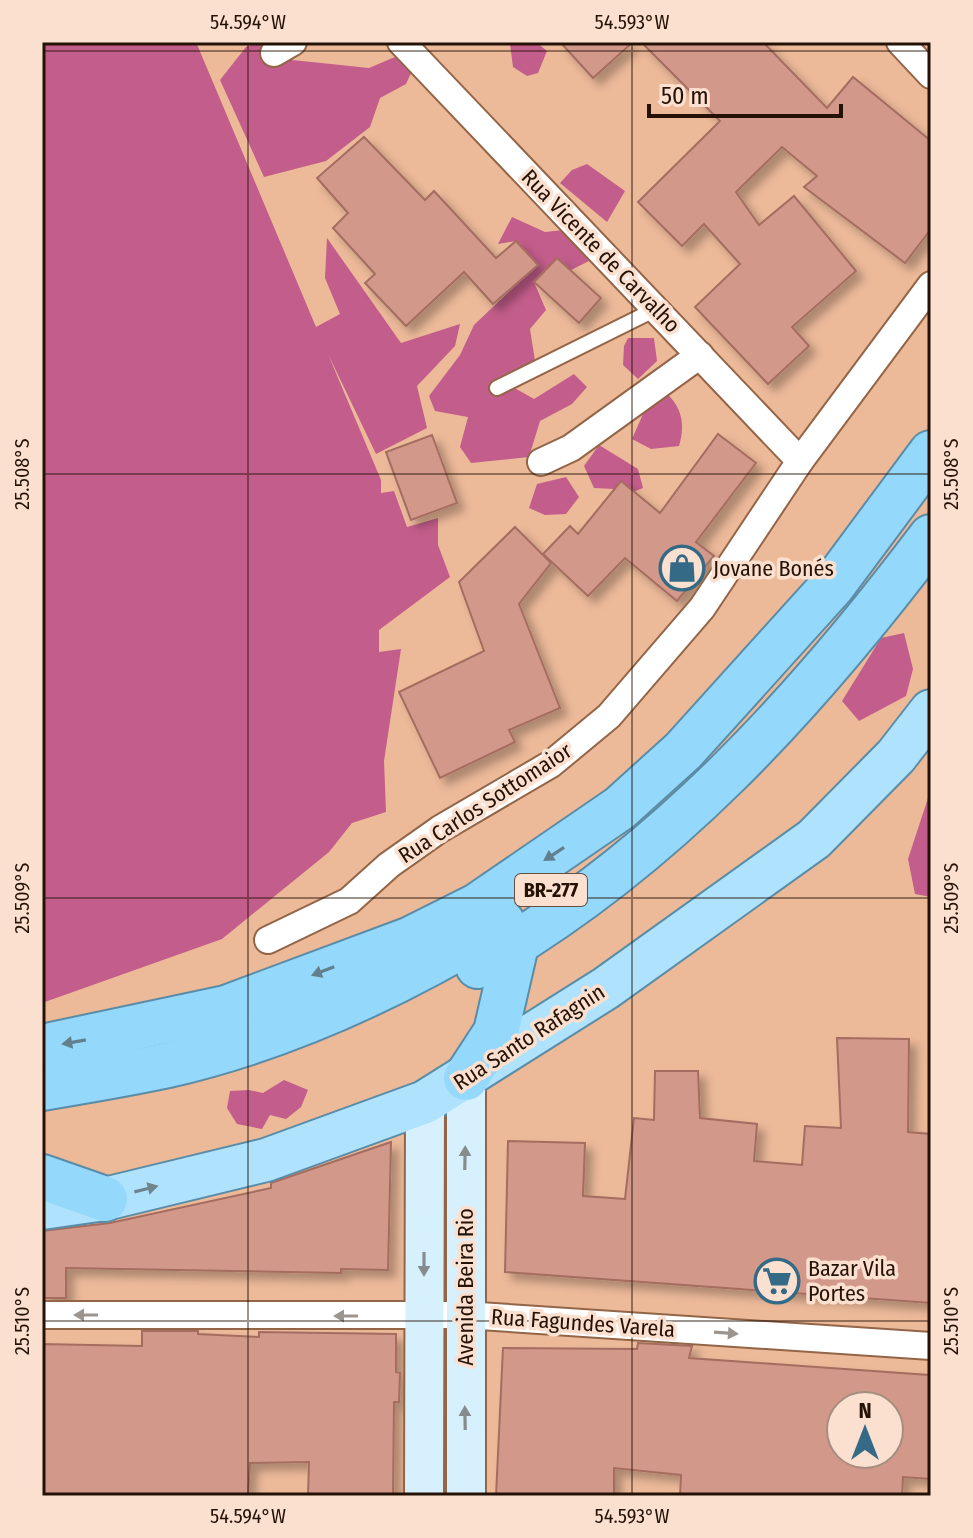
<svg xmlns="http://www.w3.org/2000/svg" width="973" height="1538" font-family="'Fira Sans Condensed',sans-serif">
<defs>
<filter id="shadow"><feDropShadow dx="7" dy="7" stdDeviation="4" flood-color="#0004"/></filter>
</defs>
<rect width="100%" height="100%" fill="#ecb999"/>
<g fill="#c35d8b">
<polygon points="42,42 196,42 316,327 340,314 325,278 327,238 401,343 460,324 455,346 417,386 427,428 376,454 328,354 381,480 381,493 394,491 407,527 438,518 438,545 450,577 379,630 379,652 401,649 384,761 386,812 352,823 329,852 222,939 42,1003"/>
<polygon points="257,42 282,42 292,60 369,68 402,54 415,64 406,84 380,98 370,127 326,161 264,177 220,80 246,47"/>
<polygon points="536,42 547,51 538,73 527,76 513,67 510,44"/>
<polygon points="587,164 625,191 607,222 560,183 572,170"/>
<polygon points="512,217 545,232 564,230 587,238 589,261 571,270 557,258 534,282 546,310 530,329 536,367 511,386 534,399 574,374 587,387 572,404 540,421 529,457 471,463 460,447 468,417 435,411 429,396 460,355 474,325 537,265 516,241 498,244"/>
<polygon points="628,338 654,338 657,361 638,379 623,365 624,346"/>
<path d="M662,389C681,405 686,422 679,446L651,449L632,439L643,414Z"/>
<polygon points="599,445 638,469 643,488 623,496 614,489 594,488 584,466"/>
<polygon points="566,477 579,497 566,514 545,515 529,508 537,484"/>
<polygon points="904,633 913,669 906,696 859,721 842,701 881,638"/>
<polygon points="931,789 931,897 915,894 908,859"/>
<polygon points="284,1080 308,1090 301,1107 286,1119 270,1115 262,1129 237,1124 227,1108 230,1091 249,1090 263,1093"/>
</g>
<g fill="#d2988a" stroke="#a46d60" stroke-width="2" fill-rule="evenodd" filter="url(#shadow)">
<polygon points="560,42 633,42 593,78"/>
<polygon points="641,42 763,42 827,108 853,77 931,141 931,229 905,263 804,187 817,176 782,147 736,192 759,225 794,196 856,271 792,327 809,346 768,384 695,307 740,264 704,224 682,246 638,202 720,121"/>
<polygon points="364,137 425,200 434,191 496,258 516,241 538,265 493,304 464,272 406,326 365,283 375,274 333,228 348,213 317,178"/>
<polygon points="557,258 601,298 579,323 534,282"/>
<polygon points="718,434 756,463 696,542 714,556 677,601 625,558 588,596 543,554 570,526 578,534 621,481 660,513"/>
<polygon points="432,435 457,503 411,520 386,452"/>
<polygon points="515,527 551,563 519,604 560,708 509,730 515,742 440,778 399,692 484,651 459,582"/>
<polygon points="837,1038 909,1039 908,1132 931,1134 931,1303 505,1272 508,1141 585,1143 583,1196 625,1199 634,1118 654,1120 655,1071 698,1071 700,1118 757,1124 754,1161 802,1165 805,1126 841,1128"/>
<polygon points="391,1142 388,1270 341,1269 341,1273 66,1268 66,1298 42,1298 42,1231 110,1223 271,1188 271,1183"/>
<polygon points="142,1331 198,1331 198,1334 259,1337 259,1332 396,1334 396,1372 400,1373 399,1402 394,1402 393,1496 308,1496 309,1462 250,1463 248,1496 42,1496 42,1344 142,1346"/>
<path d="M638,1343L692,1346L689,1358L929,1375L931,1479L903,1477L902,1496H680L681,1475L614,1468V1496H496L503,1348L637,1349ZM841,1406H889V1454H841Z"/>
</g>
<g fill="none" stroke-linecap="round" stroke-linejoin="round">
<g stroke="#936547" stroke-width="18">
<polyline id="service" points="497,388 656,309"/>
</g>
<g stroke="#936547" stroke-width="30">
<g id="minor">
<polyline points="401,42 800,461"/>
<polyline points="900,42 931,75"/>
<polyline points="274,53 293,42"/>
<polyline points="541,462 571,448 700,355"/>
<polyline points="268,940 349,901 389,865 440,829 551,764 609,716 702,608 800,461 931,285"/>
<polyline points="42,1315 464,1315 931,1346"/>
</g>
</g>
<g stroke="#936547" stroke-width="42">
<g id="secondary">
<polyline points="424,1496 425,1102"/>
<polyline points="466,1496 466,1078"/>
</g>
</g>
<g stroke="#5b8ca6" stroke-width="46">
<polyline id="primary" points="42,1208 105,1199 266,1160 425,1102 606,988 814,839 896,756 931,711"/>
</g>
<g stroke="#5b8ca6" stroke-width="48">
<g id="trunk">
<path d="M478,966C663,860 804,705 931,537"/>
<polyline points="42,1047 226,1008 411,939 477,906 620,808 683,751 833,585 931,453"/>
<polyline points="466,1078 496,1032 516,945"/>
<path d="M42,1088C84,1081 126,1074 168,1065C286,1038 399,985 502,922"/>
<polyline points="42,1177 105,1199"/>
</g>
</g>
<use href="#service" stroke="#fff" stroke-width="14"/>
<use href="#minor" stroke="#fff" stroke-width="26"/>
<use href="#secondary" stroke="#d7f0fe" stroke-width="38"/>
<use href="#primary" stroke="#afe2fd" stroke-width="42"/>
<use href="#trunk" stroke="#94d8fc" stroke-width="44"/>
</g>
<defs><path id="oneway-solid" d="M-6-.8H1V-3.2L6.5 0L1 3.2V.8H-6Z" transform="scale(2)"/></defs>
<g fill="#627f8d">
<use href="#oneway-solid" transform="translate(554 854) rotate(147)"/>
<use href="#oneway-solid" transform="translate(323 971) rotate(159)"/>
<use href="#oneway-solid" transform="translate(74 1042) rotate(170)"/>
</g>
<g fill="#868c8e">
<use href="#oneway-solid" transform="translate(465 1158) rotate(-89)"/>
<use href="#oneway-solid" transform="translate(424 1264) rotate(90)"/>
<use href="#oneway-solid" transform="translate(465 1418) rotate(-91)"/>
</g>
<use fill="#70848e" href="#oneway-solid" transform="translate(146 1189) rotate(-14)"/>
<g fill="#9c948f">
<use href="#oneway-solid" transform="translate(86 1315) rotate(-180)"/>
<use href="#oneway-solid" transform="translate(346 1316) rotate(-180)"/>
<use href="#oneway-solid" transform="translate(726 1333) rotate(4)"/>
</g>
<path fill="none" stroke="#241206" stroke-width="2" stroke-opacity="0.45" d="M248,42V1496M632,42V1496M42,51H931M42,474H931M42,898H931M42,1321H931"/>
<defs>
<g id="shop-ring" transform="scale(2.3)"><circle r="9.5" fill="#fbe0d0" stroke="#356a86" stroke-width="1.5"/><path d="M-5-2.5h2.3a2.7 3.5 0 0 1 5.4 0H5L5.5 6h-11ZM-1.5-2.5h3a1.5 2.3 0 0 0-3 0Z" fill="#356a86"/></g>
<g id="supermarket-ring" transform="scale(2.3)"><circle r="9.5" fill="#fbe0d0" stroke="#356a86" stroke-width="1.5"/><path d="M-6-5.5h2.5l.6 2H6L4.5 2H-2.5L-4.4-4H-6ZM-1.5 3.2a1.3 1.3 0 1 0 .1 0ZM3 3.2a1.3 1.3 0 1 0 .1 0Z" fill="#356a86"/></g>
</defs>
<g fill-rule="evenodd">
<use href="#shop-ring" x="682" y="568"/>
<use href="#supermarket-ring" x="777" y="1281"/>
</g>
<g text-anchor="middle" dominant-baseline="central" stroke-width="7" stroke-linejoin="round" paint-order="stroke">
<rect fill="#fbe0d0" stroke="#645043" stroke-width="2" x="515" y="874" width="72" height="32" rx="6"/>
<g font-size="20" font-weight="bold" fill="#241206">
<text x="551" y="890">BR-277</text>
</g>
<g font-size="22" fill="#241206" stroke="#fbe0d0">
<text transform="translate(601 251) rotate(46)">Rua Vicente de Carvalho</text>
<text transform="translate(485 803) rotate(-33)">Rua Carlos Sottomaior</text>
<text transform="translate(529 1037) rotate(-33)">Rua Santo Rafagnin</text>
<text transform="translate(465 1287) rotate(-90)">Avenida Beira Rio</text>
<text transform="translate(583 1323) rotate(4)">Rua Fagundes Varela</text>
</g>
<g font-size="22" fill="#241206" stroke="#fbe0d0" text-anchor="start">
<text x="713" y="568">Jovane Bonés</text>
<text x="808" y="1268">Bazar Vila<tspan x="808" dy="25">Portes</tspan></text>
</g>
</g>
<rect width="973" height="1538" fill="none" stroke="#fbe0d0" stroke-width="88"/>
<g transform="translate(865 1430)"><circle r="38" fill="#fbe0d0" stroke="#a58e7f" stroke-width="2"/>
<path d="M0-6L14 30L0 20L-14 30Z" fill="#356a86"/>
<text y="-12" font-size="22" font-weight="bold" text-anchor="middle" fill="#241206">N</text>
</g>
<path d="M649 104v12h192v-12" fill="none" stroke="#241206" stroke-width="4"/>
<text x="661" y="104" font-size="24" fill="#241206" stroke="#fbe0d0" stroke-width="6" paint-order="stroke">50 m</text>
<rect x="44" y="44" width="885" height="1450" fill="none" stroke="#241206" stroke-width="3"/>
<g font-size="20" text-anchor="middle" fill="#241206">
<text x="248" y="29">54.594°W</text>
<text x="632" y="29">54.593°W</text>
<text transform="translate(22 474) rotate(-90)" y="7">25.508°S</text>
<text transform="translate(951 474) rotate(-90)" y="7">25.508°S</text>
<text transform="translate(22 898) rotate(-90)" y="7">25.509°S</text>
<text transform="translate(951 898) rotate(-90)" y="7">25.509°S</text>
<text transform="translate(22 1321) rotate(-90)" y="7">25.510°S</text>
<text transform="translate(951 1321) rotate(-90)" y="7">25.510°S</text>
<text x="248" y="1523">54.594°W</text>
<text x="632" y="1523">54.593°W</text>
</g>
</svg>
